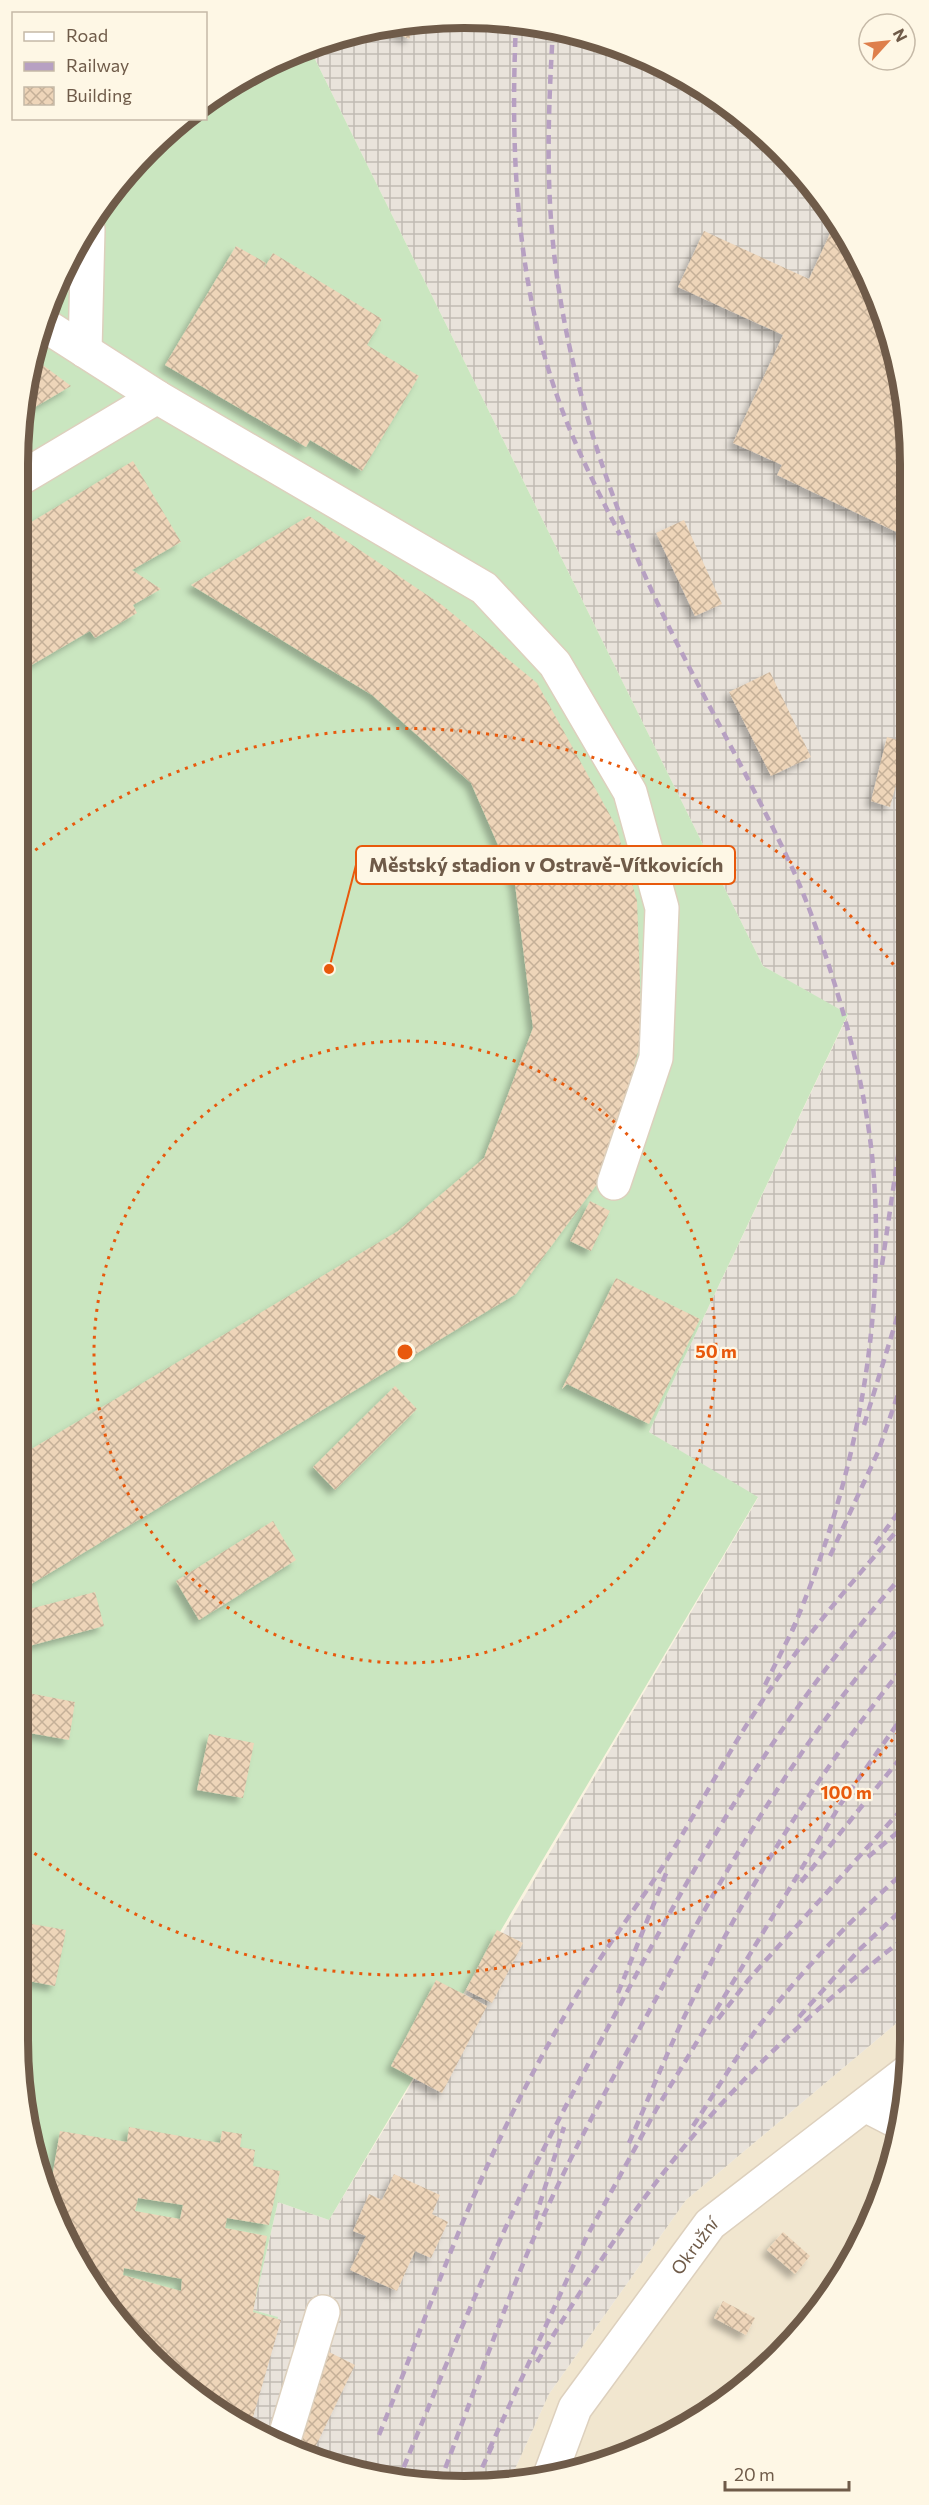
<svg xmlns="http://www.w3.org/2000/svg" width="929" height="2505" font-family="Commissioner,sans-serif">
<defs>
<pattern id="industrial-grid" width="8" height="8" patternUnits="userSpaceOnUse" patternTransform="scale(1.5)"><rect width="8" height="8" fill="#e9e3db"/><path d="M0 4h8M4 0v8" fill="none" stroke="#c1bbb4"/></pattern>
<pattern id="building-cross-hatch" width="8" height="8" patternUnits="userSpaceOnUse" patternTransform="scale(1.5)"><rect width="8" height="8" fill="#eed5b9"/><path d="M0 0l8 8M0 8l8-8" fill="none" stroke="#c5b098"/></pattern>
<filter id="shadow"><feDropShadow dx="-5.5" dy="5.5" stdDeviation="3" flood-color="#0004"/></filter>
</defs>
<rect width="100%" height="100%" fill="#faf3e0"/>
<polygon fill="#f1e6cf" points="911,2011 911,2041 896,2156 865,2238 819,2312 712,2412 636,2453 552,2478 510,2480 549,2394 686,2200"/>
<polygon fill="url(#industrial-grid)" points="494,19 580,33 712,93 800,170 877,293 907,406 911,2011 686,2200 549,2394 510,2480 406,2483 321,2463 249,2431 277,2317 253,2310 278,2202 329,2220 507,1926 758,1498 649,1432 848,1015 763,966 309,47 321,42 407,22"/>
<polygon fill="#cae6c0" points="309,47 763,966 848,1014 649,1432 758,1497 329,2220 278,2202 253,2310 278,2317 249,2431 242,2427 129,2335 78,2263 42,2184 18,2040 18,465 33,349 64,267 110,192 170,129 184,119 206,118 206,103 242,78"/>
<g fill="url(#building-cross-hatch)" fill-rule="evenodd" filter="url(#shadow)">
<polygon points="417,21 409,39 384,27 407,22"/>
<polygon points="834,225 877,293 907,406 907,537 777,475 782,465 733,443 783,335 678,287 704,231 809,279"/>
<polygon points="236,246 266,263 263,270 273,253 382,319 367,345 419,376 362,471 310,440 306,447 165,365"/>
<polygon points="32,357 71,386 25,413"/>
<polygon points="133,461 181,542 132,570 161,589 133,605 137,613 95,638 90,631 18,673 18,530"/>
<polygon points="309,516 442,605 537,683 616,826 637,901 642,1037 606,1172 516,1294 18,1592 18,1457 398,1231 484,1158 533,1028 515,884 471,783 372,695 191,585"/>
<polygon points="684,520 722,604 695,616 656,533"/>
<polygon points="770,672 811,757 771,776 729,692"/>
<polygon points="887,737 908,743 908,784 897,781 890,807 871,801"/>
<polygon points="590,1201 610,1211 591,1251 570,1241"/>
<polygon points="616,1278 700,1319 649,1424 567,1384 562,1389"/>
<polygon points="395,1386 417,1409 335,1490 313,1467"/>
<polygon points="273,1521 296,1560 199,1620 176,1581"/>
<polygon points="95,1592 104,1626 18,1649 18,1612"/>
<polygon points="18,1691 75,1702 69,1740 18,1731"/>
<polygon points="209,1734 254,1743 243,1798 197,1790"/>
<polygon points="26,1923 66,1930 55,1986 18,1979 18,1962"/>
<polygon points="497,1930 523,1943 492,2003 466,1990"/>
<polygon points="436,1980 487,2006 442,2093 391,2066"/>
<path d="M129,2127L220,2143L222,2131L242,2134L240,2147L255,2150L253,2166L280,2171L269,2225L227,2218L225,2228L267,2236L253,2312L281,2320L249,2431L242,2427L129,2335L78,2263L42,2184L41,2182L51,2184L60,2131L127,2142ZM138,2198L183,2205L180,2219L135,2211ZM124,2268L182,2279L181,2291L123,2275Z"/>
<polygon points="394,2174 440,2195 432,2214 448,2222 431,2258 415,2251 397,2291 350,2270 366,2236 353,2231 369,2194 382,2200"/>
<polygon points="783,2232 810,2256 795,2274 767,2250"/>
<polygon points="723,2301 755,2318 746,2335 714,2318"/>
<polygon points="323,2349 355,2365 310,2458 287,2448"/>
</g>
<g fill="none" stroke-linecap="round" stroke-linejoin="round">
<g stroke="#ddd0bd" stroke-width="36">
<g id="minor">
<polyline points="43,324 157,397"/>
<polyline points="85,351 88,229"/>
<polyline points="18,480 157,397 484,588 555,664 630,792 662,908 656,1058 614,1183"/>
<polyline points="865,2105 900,2123"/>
<polyline points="282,2446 323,2312"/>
<path id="s1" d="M549,2478L575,2408L710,2224L907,2072"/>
</g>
</g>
<use href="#minor" stroke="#fff" stroke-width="33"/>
<g stroke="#b7a0c2" stroke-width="4.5" stroke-dasharray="9 6" stroke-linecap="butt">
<path d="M516,23C510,155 516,290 564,415C580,456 600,496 620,535"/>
<path d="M553,30C549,97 546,164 552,232C560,330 588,433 624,525C668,640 734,745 787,857C804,892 817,929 829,966C849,1028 865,1091 872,1155C888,1317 856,1482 792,1631"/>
<polyline points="882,1265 909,1081"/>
<polyline points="864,1425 909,1279"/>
<polyline points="875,1544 910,1497"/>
<polyline points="830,1556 878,1452 909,1363"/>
<polyline points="765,1685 796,1623"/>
<polyline points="868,1857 910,1822"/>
<polyline points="801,1882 910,1746"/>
<polyline points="618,1993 667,1871"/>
<polyline points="799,2017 859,1950 911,1901"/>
<polyline points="718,2019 749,1979 910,1800"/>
<path d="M693,2126C715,2093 735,2058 759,2026C804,1968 856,1914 911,1866"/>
<path d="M629,2143C649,2098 667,2052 688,2009C746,1888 824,1763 910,1659"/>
<polyline points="535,2219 564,2127"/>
<path d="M537,2362C592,2271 652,2178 725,2100C781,2039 845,1984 911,1933"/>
<path d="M379,2435C415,2347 446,2257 485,2171C511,2113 541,2055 574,2000C601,1954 634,1911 663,1866C696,1814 723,1760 757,1709C802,1639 855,1578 910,1516"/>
<polyline points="489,2450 586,2238 657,2108 840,1805 910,1706"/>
<path d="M398,2481C437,2387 475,2292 519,2199C550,2134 585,2070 619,2007C704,1846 788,1702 910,1567"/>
<polyline points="476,2481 493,2444"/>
<path d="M440,2482C469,2406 496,2329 527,2254C566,2160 617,2071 665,1982C736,1850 810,1726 910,1614"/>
</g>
</g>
<g fill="none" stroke="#e8590c" stroke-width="3" stroke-dasharray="3 6">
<circle cx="405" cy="1352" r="311"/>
<path d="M909 1718A623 623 0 0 1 21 1843M21 861A623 623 0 0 1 906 981"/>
</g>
<g text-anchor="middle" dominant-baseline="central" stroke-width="4.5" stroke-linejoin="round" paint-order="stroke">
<g font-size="18" fill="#6f5b49" stroke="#fef7e5">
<text stroke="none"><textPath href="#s1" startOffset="276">Okružní</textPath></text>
</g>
</g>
<path d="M0 0H929V2505H0ZM464 28H464A436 436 0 0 1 900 464V2040A436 436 0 0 1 464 2476H464A436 436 0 0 1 28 2040V464A436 436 0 0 1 464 28Z" fill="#fef7e5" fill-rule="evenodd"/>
<path fill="none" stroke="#6f5b49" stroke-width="8" d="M464 28H464A436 436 0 0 1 900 464V2040A436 436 0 0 1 464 2476H464A436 436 0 0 1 28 2040V464A436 436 0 0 1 464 28Z"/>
<circle cx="405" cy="1352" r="9" fill="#e8590c" stroke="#fef7e5" stroke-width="3"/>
<g font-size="18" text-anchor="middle" font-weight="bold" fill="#e8590c" stroke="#fef7e5" stroke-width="4.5" stroke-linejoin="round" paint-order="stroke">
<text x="716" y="1358">50 m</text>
<text x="846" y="1799">100 m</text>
</g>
<path fill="none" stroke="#e8590c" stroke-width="2" d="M329 969L356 865"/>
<circle fill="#e8590c" stroke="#fef7e5" stroke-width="2" cx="329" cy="969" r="6"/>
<rect fill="#fef7e5" stroke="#e8590c" stroke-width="2" x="356" y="846" width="379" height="38" rx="6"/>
<g font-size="20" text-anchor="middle" font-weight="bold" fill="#6f5b49">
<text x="546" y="872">Městský stadion v Ostravě-Vítkovicích</text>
</g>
<rect x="12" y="12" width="195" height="108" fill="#fef7e5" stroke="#c5b9a7" stroke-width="1.5"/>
<rect x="24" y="32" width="30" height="9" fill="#ffffff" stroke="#c5b9a7" stroke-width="1.5"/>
<text x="66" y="42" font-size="18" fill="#6f5b49">Road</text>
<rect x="24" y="62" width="30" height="9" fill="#b7a0c2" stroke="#c5b9a7" stroke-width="1.5"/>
<text x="66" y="72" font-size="18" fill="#6f5b49">Railway</text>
<rect x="24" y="87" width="30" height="18" fill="url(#building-cross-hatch)" stroke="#c5b9a7" stroke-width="1.5"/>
<text x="66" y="102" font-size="18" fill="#6f5b49">Building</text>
<g transform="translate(887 42) rotate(63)"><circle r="28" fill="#fef7e5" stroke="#c5b9a7" stroke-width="1.5"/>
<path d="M0-4.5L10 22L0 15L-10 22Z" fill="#de7f4b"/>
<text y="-9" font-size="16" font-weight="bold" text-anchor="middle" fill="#6f5b49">N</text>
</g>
<path d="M725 2481v9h124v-9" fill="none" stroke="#6f5b49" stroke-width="3"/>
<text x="734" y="2481" font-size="18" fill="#6f5b49" stroke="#fef7e5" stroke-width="4.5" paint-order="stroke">20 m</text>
</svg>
